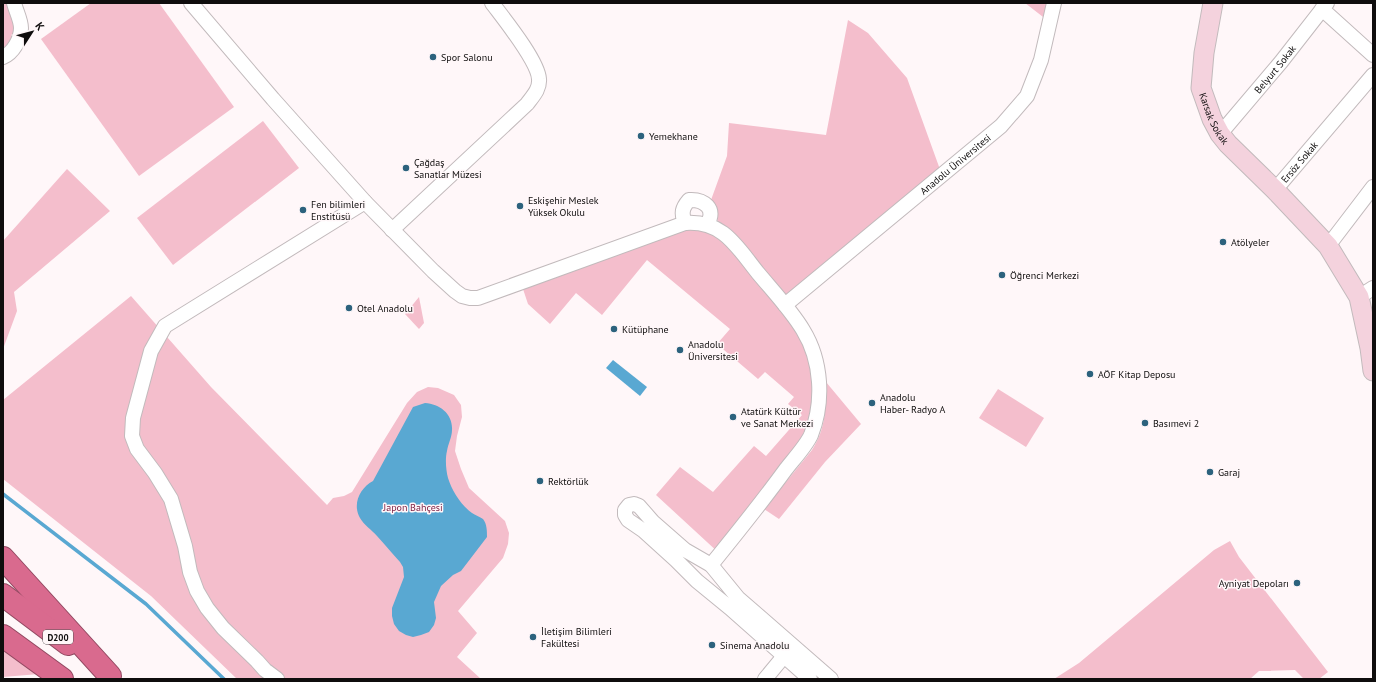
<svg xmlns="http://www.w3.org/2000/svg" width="1376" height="682" font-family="'PT Sans',sans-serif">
<rect width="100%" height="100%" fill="#fff7f9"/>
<g fill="#f4becc">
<path d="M3,3H10C16,23 20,34 3,51Z"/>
<polygon points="91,3 159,3 234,107 139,176 41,39"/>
<polygon points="1025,3 1049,3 1047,20"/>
<polygon points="848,20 868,33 907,78 942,175 785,305 810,345 815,422 720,554 656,495 680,467 713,492 754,446 766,456 802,415 788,404 794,397 765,372 758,379 717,344 730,329 647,260 602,315 576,293 550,324 528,304 521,283 685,223 721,231 711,200 727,156 729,123 826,135"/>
<polygon points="263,121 299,168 173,265 137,218"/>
<polygon points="67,169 110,211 14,292 17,311 3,349 3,241"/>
<polygon points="131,296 211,387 327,505 333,498 344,496 352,492 407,403 417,392 428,387 438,388 454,395 461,405 462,417 457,436 455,451 461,469 469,488 505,521 509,533 508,544 503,558 458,611 477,633 457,657 481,679 237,679 151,596 3,479 3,400"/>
<polygon points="419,297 424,323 419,329 405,314"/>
<path d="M826,382L861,424L825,462L779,519L764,509L812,450C827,427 825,408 826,382Z"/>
<polygon points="998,389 1044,418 1026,447 979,418"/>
<polygon points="1230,541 1239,557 1328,672 1319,679 1304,679 1295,670 1259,671 1250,679 1054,679 1079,663 1214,550"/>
<polygon points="3,646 39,674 3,677"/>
</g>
<g fill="#59a8d2">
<polygon points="613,360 647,387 640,396 606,368"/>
<path d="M425,403C440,404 453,414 452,430C452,437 448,444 447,451C445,459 446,470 448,478C452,491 461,505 472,513C475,515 480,517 483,519C487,524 487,531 487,537L461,571L453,575L441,586L434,602L436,618L434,625L429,632L421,635L413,637L406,635L399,631L394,624L392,616V608L404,577L403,567L400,562C392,553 385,545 377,536C372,530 364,525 360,518C352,504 360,488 373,481L413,407Z"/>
</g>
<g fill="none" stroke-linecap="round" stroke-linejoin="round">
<polyline stroke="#59a8d2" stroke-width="3.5" points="3,494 146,604 224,679"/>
<g stroke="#c2babc" stroke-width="16">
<g id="street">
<path d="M191,3L273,99L365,202L433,271L455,291L462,296L470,298H478L685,223C723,220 737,247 758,273C773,291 791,310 803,330C822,361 824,402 811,435C806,446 793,460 786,469C762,502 737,533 711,565"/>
<polyline points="1322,9 1373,55"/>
<path d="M3,57C13,53 21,39 21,28C21,20 16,11 14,3"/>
<path id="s1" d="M1220,134L1281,62L1327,3"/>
<path id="s2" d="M1275,190L1373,75"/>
<path d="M685,223C681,213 682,208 689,200C704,199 717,209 707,224"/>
<path d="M392,230L527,104C533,96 540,89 539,79C538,61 504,19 492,3"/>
<polyline points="1328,246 1373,187"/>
<polyline points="1359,297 1373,288"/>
<path id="s3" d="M785,305L1001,126L1027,96L1041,60L1054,3"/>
<polyline points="277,679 265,670 257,661 223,628 207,608 197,591 190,572 185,546 171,499 155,473 137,449 132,436 133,418 151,351 165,326 365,202"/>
<polyline points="765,679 789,650"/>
<polyline points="810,679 730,608 697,581 676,560 644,531 628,520 625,515 625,510 629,505 634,504 639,506 653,522 685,550 711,565 738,598 831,679"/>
</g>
</g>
<g stroke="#c2babc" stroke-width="21">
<g id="secondary">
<path id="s4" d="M1213,3L1204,53L1201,88L1212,119L1220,134L1228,144L1275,190L1328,246L1359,297L1370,348L1373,371"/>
</g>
</g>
<g stroke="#924961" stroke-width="24">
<g id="highway">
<polyline points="3,558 110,676"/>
<polyline points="3,595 68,644"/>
<polyline points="3,636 62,679"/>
</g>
</g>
<use href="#street" stroke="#fff" stroke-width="14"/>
<use href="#secondary" stroke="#f4d2dd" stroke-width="19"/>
<use href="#highway" stroke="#d96a8e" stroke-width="22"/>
</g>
<g fill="#2c627d" stroke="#fff7f9" stroke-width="1.5">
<circle cx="433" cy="57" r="4"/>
<circle cx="641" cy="136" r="4"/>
<circle cx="406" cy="168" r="4"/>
<circle cx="520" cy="206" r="4"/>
<circle cx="303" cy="210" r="4"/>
<circle cx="1223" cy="242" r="4"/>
<circle cx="1002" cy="275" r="4"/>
<circle cx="349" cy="308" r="4"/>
<circle cx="614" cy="329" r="4"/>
<circle cx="680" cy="350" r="4"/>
<circle cx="1090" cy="374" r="4"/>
<circle cx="872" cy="403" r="4"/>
<circle cx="733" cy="417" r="4"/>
<circle cx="1145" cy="423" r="4"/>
<circle cx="1210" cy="472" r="4"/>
<circle cx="540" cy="481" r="4"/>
<circle cx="1297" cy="583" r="4"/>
<circle cx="533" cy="637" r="4"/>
<circle cx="712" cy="645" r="4"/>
</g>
<g text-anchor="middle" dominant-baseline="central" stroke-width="3" stroke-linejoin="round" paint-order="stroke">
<rect fill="#fff7f9" stroke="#575354" stroke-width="1" x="43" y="630" width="30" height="14" rx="3"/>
<g font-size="9" font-weight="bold" fill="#0f0d0d">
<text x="58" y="637">D200</text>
</g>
<g font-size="10" fill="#0f0d0d" stroke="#fff7f9" text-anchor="start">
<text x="441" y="57">Spor Salonu</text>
<text x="649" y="136">Yemekhane</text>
<text x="414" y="162">Çağdaş<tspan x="414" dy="12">Sanatlar Müzesi</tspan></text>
<text x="528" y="200">Eskişehir Meslek<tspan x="528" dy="12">Yüksek Okulu</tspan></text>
<text x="311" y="204">Fen bilimleri<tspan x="311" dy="12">Enstitüsü</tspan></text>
<text x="1231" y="242">Atölyeler</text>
<text x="1010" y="275">Öğrenci Merkezi</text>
<text x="357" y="308">Otel Anadolu</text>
<text x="622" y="329">Kütüphane</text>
<text x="688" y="344">Anadolu<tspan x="688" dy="12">Üniversitesi</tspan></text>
<text x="1098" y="374">AÖF Kitap Deposu</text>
<text x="880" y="397">Anadolu<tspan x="880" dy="12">Haber- Radyo A</tspan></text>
<text x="741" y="411">Atatürk Kültür<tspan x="741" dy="12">ve Sanat Merkezi</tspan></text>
<text x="1153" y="423">Basımevi 2</text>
<text x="1218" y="472">Garaj</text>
<text x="548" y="481">Rektörlük</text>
<text x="1289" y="583" text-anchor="end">Ayniyat Depoları</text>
<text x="541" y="631">İletişim Bilimleri<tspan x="541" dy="12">Fakültesi</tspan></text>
<text x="720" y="645">Sinema Anadolu</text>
</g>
<g font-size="10" fill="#0f0d0d" stroke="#fff7f9">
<text stroke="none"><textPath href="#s1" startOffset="85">Belyurt Sokak</textPath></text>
<text stroke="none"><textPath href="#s4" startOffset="119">Karsak Sokak</textPath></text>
<text stroke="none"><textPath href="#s2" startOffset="37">Ersöz Sokak</textPath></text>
<text stroke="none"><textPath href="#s3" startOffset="221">Anadolu Üniversitesi</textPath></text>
</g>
<g font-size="10" fill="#7f2346" stroke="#fff7f9">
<text x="413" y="507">Japon Bahçesi</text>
</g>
</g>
<rect width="1376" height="682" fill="none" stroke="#0f0d0d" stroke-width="8"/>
<g transform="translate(32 32) rotate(54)" stroke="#fff7f9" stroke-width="3" paint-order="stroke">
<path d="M0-3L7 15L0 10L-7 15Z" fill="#0f0d0d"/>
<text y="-6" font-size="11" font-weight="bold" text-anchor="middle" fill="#0f0d0d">K</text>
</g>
</svg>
